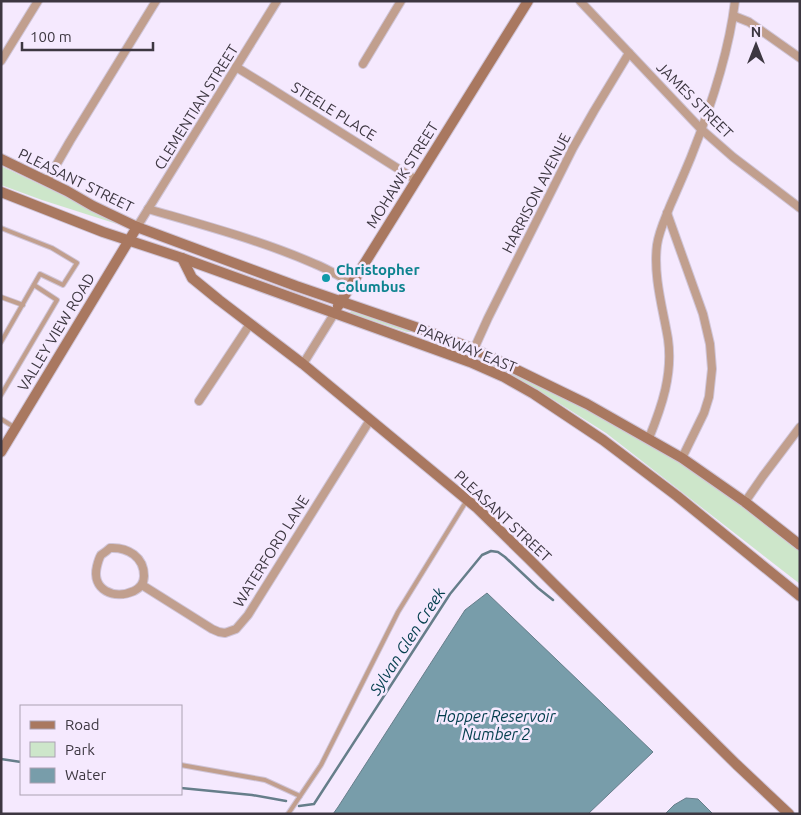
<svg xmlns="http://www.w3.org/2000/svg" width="801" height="815" font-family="Ubuntu,sans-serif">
<rect width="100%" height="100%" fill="#f5e9fe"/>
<g fill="#cde6ca">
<polygon points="1,166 77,202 117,224 42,200 1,185"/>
<polygon points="351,311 415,332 407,332 350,313"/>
<polygon points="480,358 579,404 692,469 769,526 800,551 800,584 606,433 546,395 509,373 480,359"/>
</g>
<g fill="#789daa" stroke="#667e8a">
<polygon points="487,593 653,752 588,814 333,814 338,807 465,610"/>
<polygon points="686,798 698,799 713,814 665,814 674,805"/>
</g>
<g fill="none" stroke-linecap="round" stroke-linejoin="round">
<g stroke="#667e8a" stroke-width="2.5">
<polyline points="1,759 21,762"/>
<polyline points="181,788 252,795 286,801"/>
<polyline points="299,806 314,804 450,594 482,555 491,551 498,552 505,557 538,588 553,600"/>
</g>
<g stroke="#d0c5d8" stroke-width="6">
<g id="lane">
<polyline points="1,228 52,248 77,263 63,285 40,274 1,342"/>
<polyline points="1,297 23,305"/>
<polyline points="1,395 57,300 34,285"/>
<polyline points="1,419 14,427"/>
<polyline points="181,765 265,780 300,796"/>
<polyline points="288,814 321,765 398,612 467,500"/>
</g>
</g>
<g stroke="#d0c5d8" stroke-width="10">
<g id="street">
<polyline points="580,1 701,129 733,157 800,208"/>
<polyline points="734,16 749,22 800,58"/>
<polyline points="1,61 38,1"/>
<polyline points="363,64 401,1"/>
<polyline points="236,67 267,86 416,180"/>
<polyline points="47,181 70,141 156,1"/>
<path d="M148,209C203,225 263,241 315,264C328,269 340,277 353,283"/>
<polyline points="667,213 703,314 710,344 712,369 709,397 704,413 682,458"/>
<polyline points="137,227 277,1"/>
<polyline points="474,349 488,318 573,148 594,111 629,53"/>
<polyline points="303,364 334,314"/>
<polyline points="199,401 250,324"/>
<path d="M649,438C662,406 673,374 668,339C663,309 653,276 657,245C659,231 665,219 670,206C677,190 684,174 691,157C710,109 729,53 735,1"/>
<polyline points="745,502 763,476 800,427"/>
<path d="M110,548C128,547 144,557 144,576C144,583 140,588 134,591C114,600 91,590 97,566C98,562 99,558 101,555C104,553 107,551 110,548Z"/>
<polyline points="142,585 212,629 219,632 225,633 236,629 248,615 370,420"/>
</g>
</g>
<g stroke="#d0c5d8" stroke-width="12">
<g id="secondary">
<polyline points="1,159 67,191 93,206 137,227 296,286 424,330 474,349 587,404 682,458 745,502 800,545"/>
<polyline points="1,192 103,232 182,258 470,362 504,377 534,394 603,440 677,496 800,596"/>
<polyline points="182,258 192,278 219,300 303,364 477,508 529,559 554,584 736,764 789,814"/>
<polyline points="338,306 528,1"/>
<polyline points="1,452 137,227"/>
</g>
</g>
<use href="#lane" stroke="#c19f8e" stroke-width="4"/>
<use href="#street" stroke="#c19f8e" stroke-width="8"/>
<use href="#secondary" stroke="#a97860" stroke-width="10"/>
</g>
<circle fill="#0f9aa8" stroke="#f5e9fe" stroke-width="2" cx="326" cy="278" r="5"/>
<g text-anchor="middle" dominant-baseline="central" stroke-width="5" stroke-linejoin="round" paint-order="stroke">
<g font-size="15" fill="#3d3741" stroke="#f5e9fe">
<text transform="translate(695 100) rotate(45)">JAMES STREET</text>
<text transform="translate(196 107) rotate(-58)">CLEMENTIAN STREET</text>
<text transform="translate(334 111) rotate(32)">STEELE PLACE</text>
<text transform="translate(402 175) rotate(-58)">MOHAWK STREET</text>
<text transform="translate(76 180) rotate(26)">PLEASANT STREET</text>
<text transform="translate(536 193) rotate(-63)">HARRISON AVENUE</text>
<text transform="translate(56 332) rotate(-59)">VALLEY VIEW ROAD</text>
<text transform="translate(467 348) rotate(22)">PARKWAY EAST</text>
<text transform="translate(503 516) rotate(43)">PLEASANT STREET</text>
<text transform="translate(271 551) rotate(-58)">WATERFORD LANE</text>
</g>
<g font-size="15" font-weight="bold" fill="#0d838f" stroke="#f5e9fe" text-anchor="start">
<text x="336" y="269">Christopher<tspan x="336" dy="17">Columbus</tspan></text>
</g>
<g font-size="16" font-style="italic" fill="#033e4d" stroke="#f5e9fe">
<text transform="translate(407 641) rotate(-57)">Sylvan Glen Creek</text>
<text x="496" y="716">Hopper Reservoir<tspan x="496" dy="18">Number 2</tspan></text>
</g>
</g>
<rect width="801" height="815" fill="none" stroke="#3d3741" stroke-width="5"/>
<rect x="20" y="705" width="162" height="90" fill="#f5e9fe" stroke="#aba2b2"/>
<rect x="30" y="721" width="25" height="8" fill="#a97860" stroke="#aba2b2"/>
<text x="65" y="730" font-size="15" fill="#3d3741">Road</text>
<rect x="30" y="742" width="25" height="15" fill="#cde6ca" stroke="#aba2b2"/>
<text x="65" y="755" font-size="15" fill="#3d3741">Park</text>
<rect x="30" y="768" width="25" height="15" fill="#789daa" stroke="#aba2b2"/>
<text x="65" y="780" font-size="15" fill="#3d3741">Water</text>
<g transform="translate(756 45)" stroke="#f5e9fe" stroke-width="4" paint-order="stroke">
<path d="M0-4L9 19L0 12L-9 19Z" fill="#3d3741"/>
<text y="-8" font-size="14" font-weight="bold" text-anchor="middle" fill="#3d3741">N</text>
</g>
<path d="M22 42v8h131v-8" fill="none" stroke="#3d3741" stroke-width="2.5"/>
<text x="30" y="42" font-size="15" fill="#3d3741" stroke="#f5e9fe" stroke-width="4" paint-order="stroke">100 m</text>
</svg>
